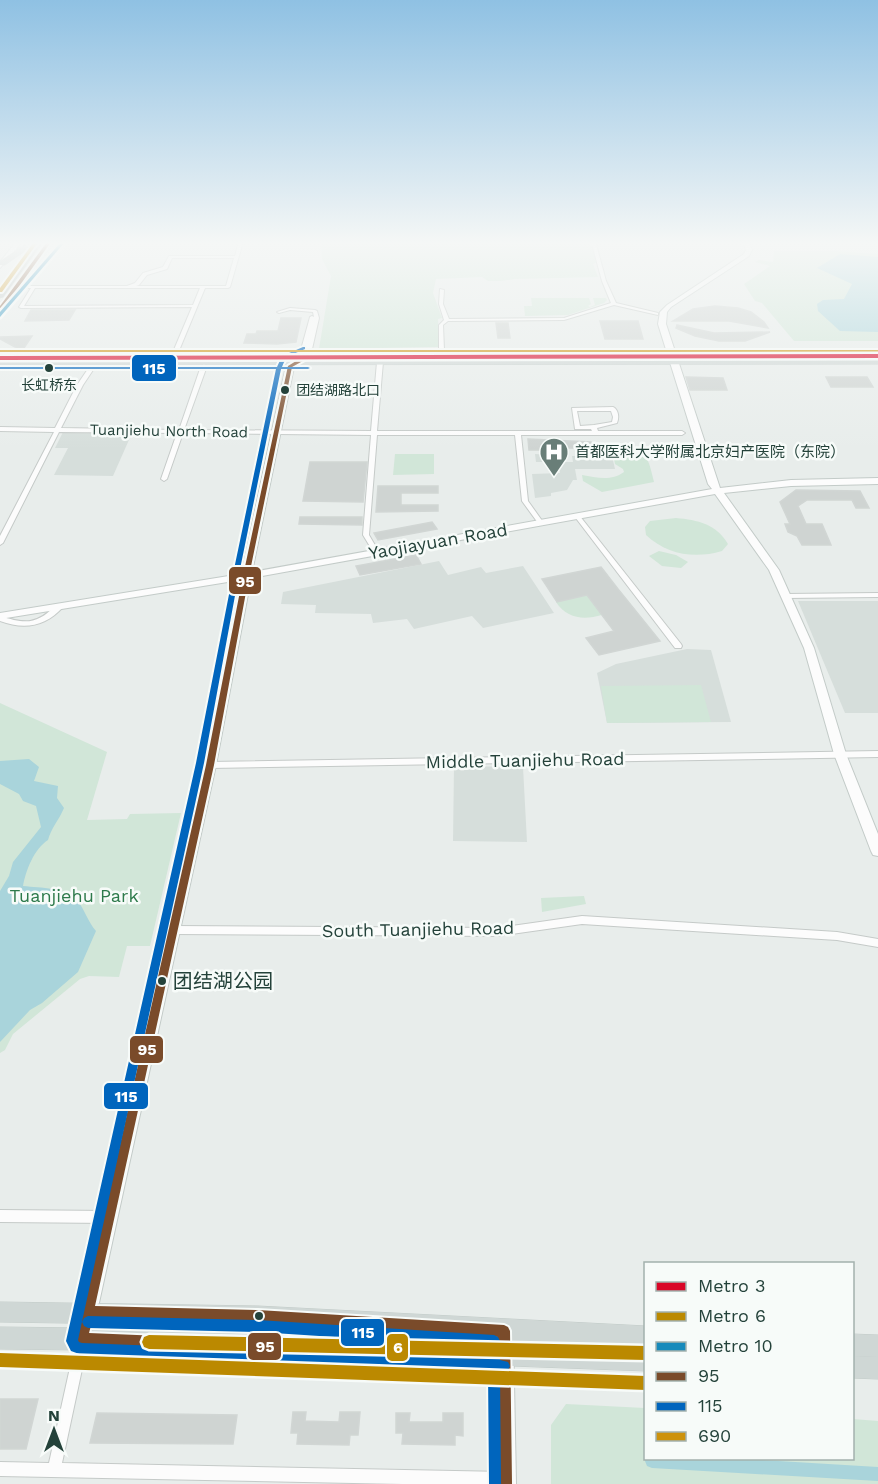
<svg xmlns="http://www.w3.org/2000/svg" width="878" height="1484" font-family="'Work Sans','Noto Sans SC',sans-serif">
<rect width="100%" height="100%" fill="#e8edeb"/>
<g fill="#d6dedb">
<polygon points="63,432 132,433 113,476 54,475 68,448 55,448"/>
<polygon points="535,454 564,456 565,462 573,462 572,456 612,456 615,469 575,469 577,480 573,480 567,490 551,493 551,496 535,498 532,474 560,473 558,462 536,462"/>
<polygon points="439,561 448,575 481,567 486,573 523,566 554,613 483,628 472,616 414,629 407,619 373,623 371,614 315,613 316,605 281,604 283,592"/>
<polygon points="798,601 878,601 878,713 845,713"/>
<polygon points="687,649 711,650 731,722 607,723 597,673 616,664"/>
<polygon points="454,766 523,767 527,842 453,841"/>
</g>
<g fill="#d1e6d8">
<polygon points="321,242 589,242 598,262 593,264 598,277 515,279 500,281 488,281 482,277 436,279 433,293 442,318 438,319 439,347 319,349 331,276 322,259"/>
<polygon points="774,251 836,251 878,254 878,341 794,341 762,303 755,301 744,284 770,266 755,262 759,260 773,262"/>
<polygon points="531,298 589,298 591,304 588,306 590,307 595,305 593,298 606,298 607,300 604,303 568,315 525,316 524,306 532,306"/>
<path d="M617,453C647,453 647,452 654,482L602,492L583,481L582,475C596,477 610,482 624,472L623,469L615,464L613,454Z"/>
<polygon points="395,454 434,454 434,474 393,475"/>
<path d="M676,518C698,520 716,524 728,544L722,551C695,559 667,555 646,535L645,527L650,521Z"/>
<polygon points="659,551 676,555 688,562 681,568 662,566 649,556"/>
<path d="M588,595L602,615C584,620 567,619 556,602Z"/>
<polygon points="701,685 711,722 607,723 601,686"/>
<polygon points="0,703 107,752 87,820 127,819 130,814 181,813 150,946 127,946 119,977 89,976 80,979 13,1034 5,1050 0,1053"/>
<polygon points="584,896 586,904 542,912 541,898"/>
<polygon points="566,1404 645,1408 646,1458 852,1458 853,1419 878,1421 878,1484 551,1484 551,1425"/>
</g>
<g fill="#a9d4db">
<polygon points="840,254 878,257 878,332 840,331 818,311 817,304 823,300 844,299 852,284 817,268"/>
<path d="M29,759L39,767L34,781L58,786L57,798L64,808C59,820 51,828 48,840C34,849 26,870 23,886C42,888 64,887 78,902C84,908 88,922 96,931L78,972L42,1003L30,1010L0,1042V891L9,876L13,862L41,827L36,806L23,801L19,794L0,784V761Z"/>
</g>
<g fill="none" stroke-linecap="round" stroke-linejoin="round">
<polygon fill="#a9d4db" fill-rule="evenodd" points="646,1458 730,1458 878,1467 878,1481 652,1468 647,1466 645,1461"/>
</g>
<g fill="#cfd4d2" stroke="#d1d6d4" stroke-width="1.5">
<polygon points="715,306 738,308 751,312 764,322 768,328 729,321 673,321 693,309"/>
<polygon points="31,310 75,310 69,320 25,321"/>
<polygon points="281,318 301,318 296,342 277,344 244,343 247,334 256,334 257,331 278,331"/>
<polygon points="600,321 638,321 643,339 605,339"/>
<polygon points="496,323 508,323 510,338 498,338"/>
<polygon points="677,325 714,333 770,332 745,341 719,341 695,336 676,328"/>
<polygon points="32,336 24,348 15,347 0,339 0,337"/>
<polygon points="686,377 723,378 727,390 690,390"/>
<polygon points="826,377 867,377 873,387 831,387"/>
<polygon points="528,439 591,442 593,449 545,447 545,450 529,450"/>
<polygon points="310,462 367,462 363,502 303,501"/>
<polygon points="378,486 438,486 438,493 401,493 401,505 438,505 438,511 376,512"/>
<polygon points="796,490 860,491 869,508 856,508 852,500 807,500 798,506 806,524 822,524 831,545 802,545 797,536 788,532 785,524 790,524 780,502"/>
<polygon points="300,517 362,517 362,525 299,524"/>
<polygon points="432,522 437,529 378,540 374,533"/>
<polygon points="416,555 421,564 360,575 356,566"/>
<polygon points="601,567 618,589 660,641 599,655 586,638 614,631 587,595 557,602 542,579"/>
<polygon points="0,1399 38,1399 26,1449 0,1449"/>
<polygon points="293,1412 306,1412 305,1421 339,1422 340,1412 360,1412 358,1435 350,1435 349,1445 297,1444 298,1433 291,1433"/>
<polygon points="97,1413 237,1415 233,1444 90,1443"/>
<polygon points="396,1413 410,1413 409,1422 443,1422 443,1413 463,1413 463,1436 455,1435 455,1445 402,1444 403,1433 396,1433"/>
</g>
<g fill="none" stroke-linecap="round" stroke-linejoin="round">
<g stroke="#c5cac8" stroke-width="2">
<g id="street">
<path d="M239,242H243L230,287L228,288H205L178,353L173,352L192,307L21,308L19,307L31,288H14V286H127L135,283L143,273L163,267L169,256H235ZM172,258H234L226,286H136L139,285L147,275L167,269ZM35,288H200L193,305L24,306Z"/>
<polygon points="594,242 599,242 596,244 606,281 616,303 658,313 658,315 614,305 564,320 448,321 443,325 444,350 479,350 482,352 483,357 478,358 477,354 439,353 439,325 444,320 439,304 440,289 444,290 443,304 449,319 564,318 611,303 602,281 592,244"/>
<polygon points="290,308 315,310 317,311 319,318 310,358 305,357 314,317 305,357 302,359 299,357 310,317 312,316 314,317 313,312 290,310 279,313 277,312"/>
<polygon points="671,349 779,349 782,351 779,353 669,352 669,350"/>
<path d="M380,360L383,362L377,431H592L591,429H575L572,408L613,407C619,410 619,418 617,423L597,428L598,431H682L685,433L682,435H521L528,501L543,522L540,524L538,523L522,501L515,435H377L369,535L379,552L376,554L374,553L363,535L371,435L183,433L167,479L164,481L161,479L177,433L59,432L3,543L0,545V536L54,432L0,431V427L55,428L77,385L90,366L95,367L83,385L61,428L179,430L201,366L204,364L207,366L184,430L371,431L377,362ZM577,411H611L613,417L612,422L594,425L580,426Z"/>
<polygon points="577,514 579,515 681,644 682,646 681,648 675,648 575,517 574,516"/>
<polygon points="878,593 878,597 786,598 782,596 786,594"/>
<path d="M56,605H59L63,607C45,627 24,630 0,621V616C25,624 37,625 56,605Z"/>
<polygon points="878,751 878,757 210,768 206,765 210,762"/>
<polygon points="582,916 837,932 878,939 878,947 837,940 582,924 498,936 173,934 170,933 168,930 170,927 173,926 498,928"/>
<polygon points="0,1210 109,1211 113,1213 115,1217 113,1221 109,1223 0,1222"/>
<polygon points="88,1307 93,1308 94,1313 62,1463 505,1472 510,1474 512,1479 510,1484 403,1484 0,1476 0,1462 49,1463 82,1313 83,1308"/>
</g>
</g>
<g stroke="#c3cbc8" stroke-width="2">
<g id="secondary">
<polygon points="16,242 22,242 0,268 0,262"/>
<polygon points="46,242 52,242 2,310 0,311 0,304"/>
<polygon points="743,242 749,242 752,250 749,256 671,307 667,312 666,324 720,488 791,480 878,478 878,484 791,486 724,493 779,570 814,648 846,754 878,834 878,856 873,855 871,851 834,754 804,648 769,570 715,494 251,578 216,765 97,1312 95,1319 88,1321 81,1319 79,1312 204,765 240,580 0,619 0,613 241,574 286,366 298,358 291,354 0,355 0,351 292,350 305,356 311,355 311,359 294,367 252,572 712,489 708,484 658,324 660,312 667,305 744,254 746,250"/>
<polygon points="504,1322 511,1324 513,1331 516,1484 496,1484 495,1331 497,1324"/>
</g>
</g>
<g stroke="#c3ccc9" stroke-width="1">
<g id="primary">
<polygon points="878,358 878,364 0,365 0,359"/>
<polygon points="0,1302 258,1306 646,1326 646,1348 504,1342 258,1326 0,1322"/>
<polygon points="0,1327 82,1328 646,1349 646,1371 82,1350 0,1349"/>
<polygon points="852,1334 878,1335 878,1357 852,1356"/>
<polygon points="852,1356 878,1357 878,1379 852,1378"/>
</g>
</g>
<g stroke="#c3ccc9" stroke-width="1">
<g id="highway">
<polygon points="35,242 43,242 3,297 0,298 0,289"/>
<polygon points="24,245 31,247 5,265 0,265 0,261"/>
</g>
</g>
<use href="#street" fill="#fcfcfc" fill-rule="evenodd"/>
<use href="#secondary" fill="#fcfcfc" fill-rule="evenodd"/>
<use href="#primary" fill="#cfd7d5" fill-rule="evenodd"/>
<use href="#highway" fill="#bcc4c2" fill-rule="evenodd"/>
<g stroke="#f7fbf9" stroke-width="4">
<g id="bus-1">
<polygon points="47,242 51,242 2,310 0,310 0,306"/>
<path d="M0,356H308L310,357L292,367L249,576L214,765L95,1306L258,1310L504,1325L508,1327L510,1331L512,1484H500L498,1362L82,1345L78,1343L76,1339L206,765L243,576L288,366L301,358H0ZM93,1318L258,1322L498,1337V1350L89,1333Z"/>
</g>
</g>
<g stroke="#f7fbf9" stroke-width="4">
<path id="bus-2" d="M303,347H305V349C294,354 286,355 282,367H308L310,368L308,369H281L239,574L204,763L78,1340L79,1342L82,1343L488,1359V1347L258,1332L88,1328L84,1326L82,1322L84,1318L88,1316L258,1320L494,1335L498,1337L500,1341V1360L508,1362L510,1366L508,1370L500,1372L501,1484H489L488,1371L82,1355L71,1351L66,1341L196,763L233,574L276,369H0V367H277L282,356Z"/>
</g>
<g stroke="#f7fbf9" stroke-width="4">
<g id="bus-3">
<polygon points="34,242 38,242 2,292 0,292 0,288"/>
<rect x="0" y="350" width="878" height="2"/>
</g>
</g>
<use href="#bus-1" fill="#7a4b2a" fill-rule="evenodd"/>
<use href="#bus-2" fill="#0065bd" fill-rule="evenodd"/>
<use href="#bus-3" fill="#cd920c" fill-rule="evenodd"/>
<g stroke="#f7fbf9" stroke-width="5">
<polygon id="metro-1" points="878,354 878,358 0,360 0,356"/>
</g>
<g stroke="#f7fbf9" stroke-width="5">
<g id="metro-2">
<polygon points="149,1335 646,1346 646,1360 149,1349 144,1347 142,1342 144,1337"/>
<polygon points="0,1353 646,1376 646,1390 0,1367"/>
</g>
</g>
<g stroke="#f7fbf9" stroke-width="5">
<polygon id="metro-3" points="61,242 65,242 0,317 0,312"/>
</g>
<use href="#metro-1" fill="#d90627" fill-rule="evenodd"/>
<use href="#metro-2" fill="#bb8900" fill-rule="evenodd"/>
<use href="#metro-3" fill="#178abb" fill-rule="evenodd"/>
</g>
<linearGradient id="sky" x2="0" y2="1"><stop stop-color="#8fc1e3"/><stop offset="0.54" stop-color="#f5f7f6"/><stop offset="1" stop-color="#f5f7f6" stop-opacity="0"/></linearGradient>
<rect width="878" height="450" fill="url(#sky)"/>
<defs>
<g id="hospital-pin" transform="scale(1.5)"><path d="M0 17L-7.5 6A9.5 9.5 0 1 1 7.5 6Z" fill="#697e78" stroke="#f7fbf9"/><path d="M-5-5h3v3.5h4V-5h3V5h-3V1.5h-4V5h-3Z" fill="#fff"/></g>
</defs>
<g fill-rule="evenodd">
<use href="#hospital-pin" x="554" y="452"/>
</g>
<g fill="#24423a" stroke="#f7fbf9" stroke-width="2">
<circle cx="49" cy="368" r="5"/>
<circle cx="285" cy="390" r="5"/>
<circle cx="162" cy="981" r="5"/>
<circle cx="259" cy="1316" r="5"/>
</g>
<g text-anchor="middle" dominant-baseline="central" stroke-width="5" stroke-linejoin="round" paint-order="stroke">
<g font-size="14" fill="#24423a" stroke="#f7fbf9">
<text x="49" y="385">长虹桥东</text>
<text x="296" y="390" text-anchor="start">团结湖路北口</text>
</g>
<g font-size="15" fill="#24423a" stroke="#f7fbf9">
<text transform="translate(169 431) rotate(1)">Tuanjiehu North Road</text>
</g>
<g font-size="15" fill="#24423a" stroke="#f7fbf9" text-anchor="start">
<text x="575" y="452">首都医科大学附属北京妇产医院（东院）</text>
</g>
<g font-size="18" fill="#24423a" stroke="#f7fbf9">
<text transform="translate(438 541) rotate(-10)">Yaojiayuan Road</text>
<text transform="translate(525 760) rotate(-1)">Middle Tuanjiehu Road</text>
<text transform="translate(418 929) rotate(-1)">South Tuanjiehu Road</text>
</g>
<g font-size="18" fill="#2d7a4b" stroke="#f7fbf9">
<text x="74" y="895">Tuanjiehu Park</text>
</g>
<g font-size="20" fill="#24423a" stroke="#f7fbf9" text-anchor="start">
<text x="173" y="981">团结湖公园</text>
</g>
</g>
<g stroke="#f7fbf9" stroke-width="2">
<rect x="131" y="354" width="46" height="28" rx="6" fill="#0065bd"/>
<rect x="228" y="566" width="34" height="29" rx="6" fill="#7a4b2a"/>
<rect x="129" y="1035" width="35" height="29" rx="6" fill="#7a4b2a"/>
<rect x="103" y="1082" width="46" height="28" rx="6" fill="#0065bd"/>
<rect x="340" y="1318" width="45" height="29" rx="6" fill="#0065bd"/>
<rect x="247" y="1332" width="35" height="29" rx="6" fill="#7a4b2a"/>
<rect x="386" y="1333" width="23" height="29" rx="6" fill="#bb8900"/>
</g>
<g font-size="16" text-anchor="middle" font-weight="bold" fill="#fff">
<text x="154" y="374">115</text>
<text x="245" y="587">95</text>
<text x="147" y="1055">95</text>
<text x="126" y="1102">115</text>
<text x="363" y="1338">115</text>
<text x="265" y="1352">95</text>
<text x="398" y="1353">6</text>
</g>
<rect x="644" y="1262" width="210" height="198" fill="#f7fbf9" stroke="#a3b1ad" stroke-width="1.5"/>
<rect x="656" y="1282" width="30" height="9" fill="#d90627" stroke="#a3b1ad" stroke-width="1.5"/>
<text x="698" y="1292" font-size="18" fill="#24423a">Metro 3</text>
<rect x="656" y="1312" width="30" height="9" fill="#bb8900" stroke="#a3b1ad" stroke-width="1.5"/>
<text x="698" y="1322" font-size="18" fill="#24423a">Metro 6</text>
<rect x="656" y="1342" width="30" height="9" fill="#178abb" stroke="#a3b1ad" stroke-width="1.5"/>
<text x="698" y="1352" font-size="18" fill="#24423a">Metro 10</text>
<rect x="656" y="1372" width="30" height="9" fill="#7a4b2a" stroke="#a3b1ad" stroke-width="1.5"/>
<text x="698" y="1382" font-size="18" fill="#24423a">95</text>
<rect x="656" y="1402" width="30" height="9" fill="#0065bd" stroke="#a3b1ad" stroke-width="1.5"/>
<text x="698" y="1412" font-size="18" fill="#24423a">115</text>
<rect x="656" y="1432" width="30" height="9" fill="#cd920c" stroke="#a3b1ad" stroke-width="1.5"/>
<text x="698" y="1442" font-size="18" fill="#24423a">690</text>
<g transform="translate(54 1430)" stroke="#f7fbf9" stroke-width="4.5" paint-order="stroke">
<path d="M0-4.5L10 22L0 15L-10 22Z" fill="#24423a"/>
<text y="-9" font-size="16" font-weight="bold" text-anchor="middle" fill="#24423a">N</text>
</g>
</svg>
